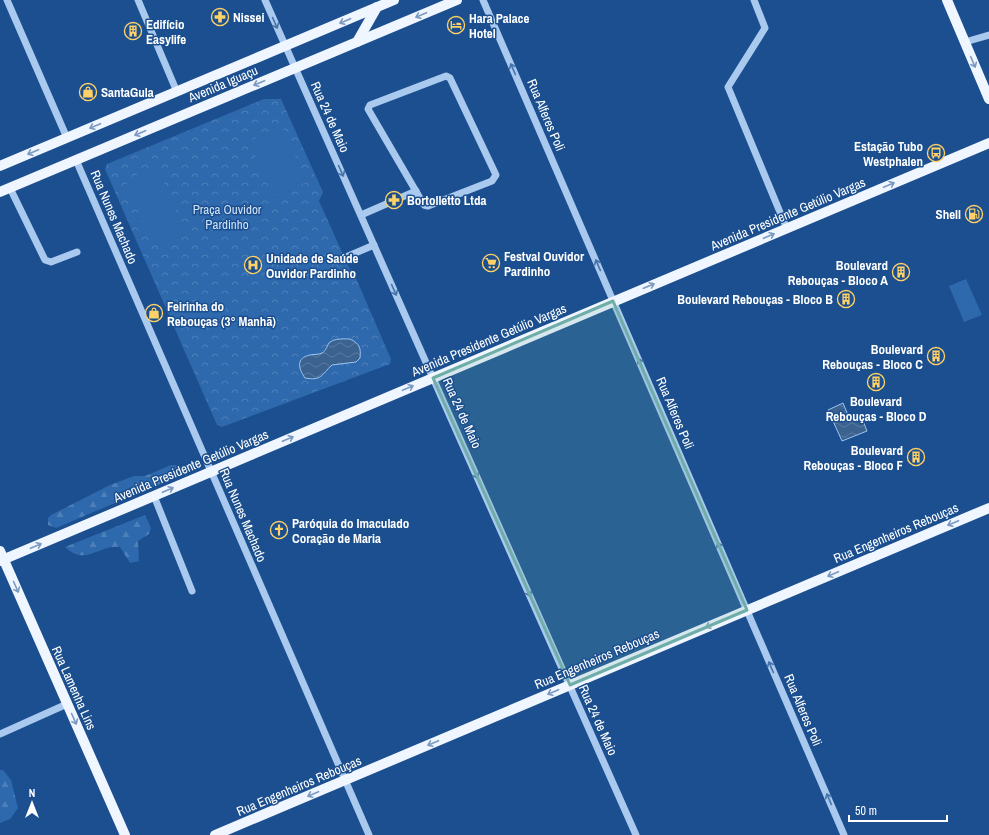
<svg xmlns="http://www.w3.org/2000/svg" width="989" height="835" font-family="'Archivo Narrow',sans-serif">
<defs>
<pattern id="forest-firs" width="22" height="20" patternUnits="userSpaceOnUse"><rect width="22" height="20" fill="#2e69ad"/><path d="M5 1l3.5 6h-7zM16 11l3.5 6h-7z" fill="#4d80b9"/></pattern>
<pattern id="park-crowns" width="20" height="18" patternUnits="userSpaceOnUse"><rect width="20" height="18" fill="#2e69ad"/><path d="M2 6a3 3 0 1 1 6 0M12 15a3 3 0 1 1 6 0" fill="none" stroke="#4d80b9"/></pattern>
<pattern id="water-waves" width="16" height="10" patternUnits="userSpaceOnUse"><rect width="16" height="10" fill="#3c6290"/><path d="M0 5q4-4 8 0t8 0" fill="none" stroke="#597aa1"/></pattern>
</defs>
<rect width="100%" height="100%" fill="#1b4f8f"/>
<g fill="url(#forest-firs)">
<polygon points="171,465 178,465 181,468 181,475 56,528 48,525 48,518 51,515 110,485 134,476 145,476"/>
<path d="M145,515L151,528L149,534L138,541L139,561L130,563L120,547C99,544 86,567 65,547Z"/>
<polygon points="0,770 3,770 11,780 18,808 10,819 0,823"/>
</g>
<polygon fill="url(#park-crowns)" points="264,99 281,99 323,192 319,201 350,270 352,269 391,359 390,364 222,427 217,425 105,169 107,164"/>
<g fill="#2e69ad">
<polygon points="282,127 307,182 273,196 249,141"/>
<polygon points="157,166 185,232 153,246 125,180"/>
<polygon points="966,279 982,315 964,322 949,286"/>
</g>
<g fill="url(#water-waves)" stroke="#9cc4f0">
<path d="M350,339C360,344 361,348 360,358L356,362L332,365C321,375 322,381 305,378C298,368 296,358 310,355C314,354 318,355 322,353C327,350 326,347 329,343C334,338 344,339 350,339Z"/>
<polygon points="843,403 850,420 861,416 867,431 842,441 828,410"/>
</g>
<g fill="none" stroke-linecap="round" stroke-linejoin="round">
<g stroke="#a9c9ee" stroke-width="7">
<polyline points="7,0 67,138"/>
<polyline points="138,0 177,92"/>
<polyline points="265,0 636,835"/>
<polyline points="483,0 844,835"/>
<polyline points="754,0 765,28 728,87 787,229"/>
<polyline points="965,42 989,35"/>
<polygon points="446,76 450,78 496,175 492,181 428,206 424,205 368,109 370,105"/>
<polyline points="76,160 369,835"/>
<polyline points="10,188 45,260 51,262 77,252"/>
<polyline points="361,215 416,191"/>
<polyline points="339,260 374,245"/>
<polyline points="154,496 192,591"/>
<polyline points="0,734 67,704"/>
</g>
<g stroke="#f0f6ff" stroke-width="10">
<polyline points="947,0 989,99"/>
<polyline points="357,42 377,7"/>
<polyline points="0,166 394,0"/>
<polyline points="0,192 457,0"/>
<polyline points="0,551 125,835"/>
<polyline points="0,561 989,143"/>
<polyline points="215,835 989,508"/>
</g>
</g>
<defs><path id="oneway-shaft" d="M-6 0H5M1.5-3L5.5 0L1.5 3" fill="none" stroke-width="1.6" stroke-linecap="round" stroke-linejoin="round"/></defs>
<g stroke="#7b9ac1">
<use href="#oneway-shaft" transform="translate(421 15) rotate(157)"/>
<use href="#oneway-shaft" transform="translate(345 21) rotate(157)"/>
<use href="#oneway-shaft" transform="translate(973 62) rotate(67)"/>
<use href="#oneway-shaft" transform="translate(259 83) rotate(157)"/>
<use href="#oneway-shaft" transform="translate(95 126) rotate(157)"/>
<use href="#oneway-shaft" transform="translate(140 133) rotate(157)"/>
<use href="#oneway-shaft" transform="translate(33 152) rotate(157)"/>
<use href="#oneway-shaft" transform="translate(889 185) rotate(-23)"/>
<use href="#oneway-shaft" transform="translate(769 236) rotate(-23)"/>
<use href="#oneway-shaft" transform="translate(649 286) rotate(-23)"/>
<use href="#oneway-shaft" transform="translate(408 388) rotate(-23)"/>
<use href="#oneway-shaft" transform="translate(288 439) rotate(-23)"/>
<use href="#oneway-shaft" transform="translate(168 490) rotate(-23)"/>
<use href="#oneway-shaft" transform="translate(953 523) rotate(157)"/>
<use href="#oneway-shaft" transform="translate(36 546) rotate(-23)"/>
<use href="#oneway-shaft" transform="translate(833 574) rotate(157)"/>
<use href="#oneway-shaft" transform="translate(16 587) rotate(66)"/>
<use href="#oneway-shaft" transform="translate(711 625) rotate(157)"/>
<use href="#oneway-shaft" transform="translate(553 692) rotate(157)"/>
<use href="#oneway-shaft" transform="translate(74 719) rotate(66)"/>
<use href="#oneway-shaft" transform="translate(433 743) rotate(157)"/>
<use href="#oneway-shaft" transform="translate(313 794) rotate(157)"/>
</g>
<g stroke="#4674ac">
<use href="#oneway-shaft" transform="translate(275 23) rotate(66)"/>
<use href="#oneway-shaft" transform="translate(513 69) rotate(-113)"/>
<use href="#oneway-shaft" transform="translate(341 171) rotate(66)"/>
<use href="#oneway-shaft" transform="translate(598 265) rotate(-113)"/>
<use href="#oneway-shaft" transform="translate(394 290) rotate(66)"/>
<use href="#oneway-shaft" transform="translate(641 364) rotate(-113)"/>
<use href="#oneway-shaft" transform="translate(475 473) rotate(66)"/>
<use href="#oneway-shaft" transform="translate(720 548) rotate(-113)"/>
<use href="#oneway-shaft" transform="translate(528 591) rotate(66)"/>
<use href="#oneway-shaft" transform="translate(771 667) rotate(-113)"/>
<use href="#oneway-shaft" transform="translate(829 799) rotate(-113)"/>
</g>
<path fill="#6fada8" fill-opacity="0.2" stroke="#6fada8" stroke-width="3" stroke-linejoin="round" d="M613,301L747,610L570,685L433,378Z"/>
<defs>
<g id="pharmacy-ring" transform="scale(0.9)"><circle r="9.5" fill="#1b4f8f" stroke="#ffd166" stroke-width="1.5"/><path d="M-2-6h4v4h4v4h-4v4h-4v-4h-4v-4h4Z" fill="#ffd166"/></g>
<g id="hotel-ring" transform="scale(0.9)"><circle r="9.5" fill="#1b4f8f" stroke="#ffd166" stroke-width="1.5"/><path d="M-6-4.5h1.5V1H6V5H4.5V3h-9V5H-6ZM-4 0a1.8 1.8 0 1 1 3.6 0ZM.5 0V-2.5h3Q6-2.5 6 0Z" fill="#ffd166"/></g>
<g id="building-ring" transform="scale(0.9)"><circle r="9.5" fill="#1b4f8f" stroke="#ffd166" stroke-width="1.5"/><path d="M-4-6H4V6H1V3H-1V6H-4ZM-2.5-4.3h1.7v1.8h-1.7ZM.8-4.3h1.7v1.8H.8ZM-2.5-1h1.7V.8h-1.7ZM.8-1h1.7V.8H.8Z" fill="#ffd166"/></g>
<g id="shop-ring" transform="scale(0.9)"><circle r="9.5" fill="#1b4f8f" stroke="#ffd166" stroke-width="1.5"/><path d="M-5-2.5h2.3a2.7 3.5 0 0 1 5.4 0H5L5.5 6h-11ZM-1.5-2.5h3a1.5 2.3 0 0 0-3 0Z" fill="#ffd166"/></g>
<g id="bus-ring" transform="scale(0.9)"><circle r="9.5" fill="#1b4f8f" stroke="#ffd166" stroke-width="1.5"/><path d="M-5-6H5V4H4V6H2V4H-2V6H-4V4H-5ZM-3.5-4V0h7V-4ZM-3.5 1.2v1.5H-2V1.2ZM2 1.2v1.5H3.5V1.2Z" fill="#ffd166"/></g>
<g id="fuel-ring" transform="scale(0.9)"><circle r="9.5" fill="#1b4f8f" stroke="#ffd166" stroke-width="1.5"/><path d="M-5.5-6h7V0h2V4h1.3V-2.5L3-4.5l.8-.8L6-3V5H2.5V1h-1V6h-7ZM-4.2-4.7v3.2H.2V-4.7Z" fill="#ffd166"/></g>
<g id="supermarket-ring" transform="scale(0.9)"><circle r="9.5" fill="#1b4f8f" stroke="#ffd166" stroke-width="1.5"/><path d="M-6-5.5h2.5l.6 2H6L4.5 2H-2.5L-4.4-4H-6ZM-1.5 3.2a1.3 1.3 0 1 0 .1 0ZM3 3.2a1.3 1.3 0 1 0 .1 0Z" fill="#ffd166"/></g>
<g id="hospital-ring" transform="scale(0.9)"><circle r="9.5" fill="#1b4f8f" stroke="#ffd166" stroke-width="1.5"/><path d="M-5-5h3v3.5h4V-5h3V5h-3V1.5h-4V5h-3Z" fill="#ffd166"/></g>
<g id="church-ring" transform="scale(0.9)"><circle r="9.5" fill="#1b4f8f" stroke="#ffd166" stroke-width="1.5"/><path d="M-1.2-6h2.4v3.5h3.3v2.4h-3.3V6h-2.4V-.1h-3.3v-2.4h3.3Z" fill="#ffd166"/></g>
</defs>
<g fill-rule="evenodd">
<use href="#pharmacy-ring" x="220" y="17"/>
<use href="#hotel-ring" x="456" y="25"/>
<use href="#building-ring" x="133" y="31"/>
<use href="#shop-ring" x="88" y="92"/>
<use href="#bus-ring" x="936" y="153"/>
<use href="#pharmacy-ring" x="394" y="200"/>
<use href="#fuel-ring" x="974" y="214"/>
<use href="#supermarket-ring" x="491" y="263"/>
<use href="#hospital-ring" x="253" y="265"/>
<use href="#building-ring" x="901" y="272"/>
<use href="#building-ring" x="846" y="299"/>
<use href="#shop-ring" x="154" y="313"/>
<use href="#building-ring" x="936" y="356"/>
<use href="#building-ring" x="876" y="382"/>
<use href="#building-ring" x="916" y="457"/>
<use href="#church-ring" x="279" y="530"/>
</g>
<g text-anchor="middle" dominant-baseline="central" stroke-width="3" stroke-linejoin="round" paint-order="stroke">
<g font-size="13" font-weight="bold" fill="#fff" stroke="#1b4f8f" text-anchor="start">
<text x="233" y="17">Nissei</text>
<text x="469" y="18">Hara Palace<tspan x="469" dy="15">Hotel</tspan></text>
<text x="146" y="24">Edifício<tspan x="146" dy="15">Easylife</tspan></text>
<text x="101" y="92">SantaGula</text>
<text x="923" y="146" text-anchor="end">Estação Tubo<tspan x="923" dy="15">Westphalen</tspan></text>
<text x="407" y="200">Bortolletto Ltda</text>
<text x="961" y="214" text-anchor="end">Shell</text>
<text x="504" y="256">Festval Ouvidor<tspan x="504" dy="15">Pardinho</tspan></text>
<text x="266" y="258">Unidade de Saúde<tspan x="266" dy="15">Ouvidor Pardinho</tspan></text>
<text x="888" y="265" text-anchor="end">Boulevard<tspan x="888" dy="15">Rebouças - Bloco A</tspan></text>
<text x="833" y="299" text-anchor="end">Boulevard Rebouças - Bloco B</text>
<text x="167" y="306">Feirinha do<tspan x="167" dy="15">Rebouças (3° Manhã)</tspan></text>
<text x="923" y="349" text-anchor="end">Boulevard<tspan x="923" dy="15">Rebouças - Bloco C</tspan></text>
<text x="876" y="401" text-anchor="middle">Boulevard<tspan x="876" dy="15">Rebouças - Bloco D</tspan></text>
<text x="903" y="450" text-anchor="end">Boulevard<tspan x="903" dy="15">Rebouças - Bloco F</tspan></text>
<text x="292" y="523">Paróquia do Imaculado<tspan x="292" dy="15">Coração de Maria</tspan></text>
</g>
<g font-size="13" fill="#fff" stroke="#1b4f8f">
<text transform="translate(223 84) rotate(-23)">Avenida Iguaçu</text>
<text transform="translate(546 115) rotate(67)">Rua Alferes Poli</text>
<text transform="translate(330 117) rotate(66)">Rua 24 de Maio</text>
<text transform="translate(788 214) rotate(-23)">Avenida Presidente Getúlio Vargas</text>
<text transform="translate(114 217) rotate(67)">Rua Nunes Machado</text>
<text transform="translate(489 340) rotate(-23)">Avenida Presidente Getúlio Vargas</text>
<text transform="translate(462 413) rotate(66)">Rua 24 de Maio</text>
<text transform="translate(675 413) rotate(67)">Rua Alferes Poli</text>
<text transform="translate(191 466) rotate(-23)">Avenida Presidente Getúlio Vargas</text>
<text transform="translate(243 515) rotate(67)">Rua Nunes Machado</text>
<text transform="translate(896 533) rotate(-23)">Rua Engenheiros Rebouças</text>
<text transform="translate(597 659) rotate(-23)">Rua Engenheiros Rebouças</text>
<text transform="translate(74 688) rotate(66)">Rua Lamenha Lins</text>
<text transform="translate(803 710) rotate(67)">Rua Alferes Poli</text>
<text transform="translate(598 720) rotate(66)">Rua 24 de Maio</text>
<text transform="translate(299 786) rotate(-23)">Rua Engenheiros Rebouças</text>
</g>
<g font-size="13" fill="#cfe3fa" stroke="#1b4f8f">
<text x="227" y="209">Praça Ouvidor<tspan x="227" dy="15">Pardinho</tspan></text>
</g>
</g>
<g transform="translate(32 803)" stroke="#1b4f8f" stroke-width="3" paint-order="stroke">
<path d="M0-3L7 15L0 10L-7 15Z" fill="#ffffff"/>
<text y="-6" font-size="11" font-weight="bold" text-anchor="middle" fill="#ffffff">N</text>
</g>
<path d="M849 815v6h98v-6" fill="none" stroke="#ffffff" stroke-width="2"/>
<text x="855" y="815" font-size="12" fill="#ffffff" stroke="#1b4f8f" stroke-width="3" paint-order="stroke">50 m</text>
</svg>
